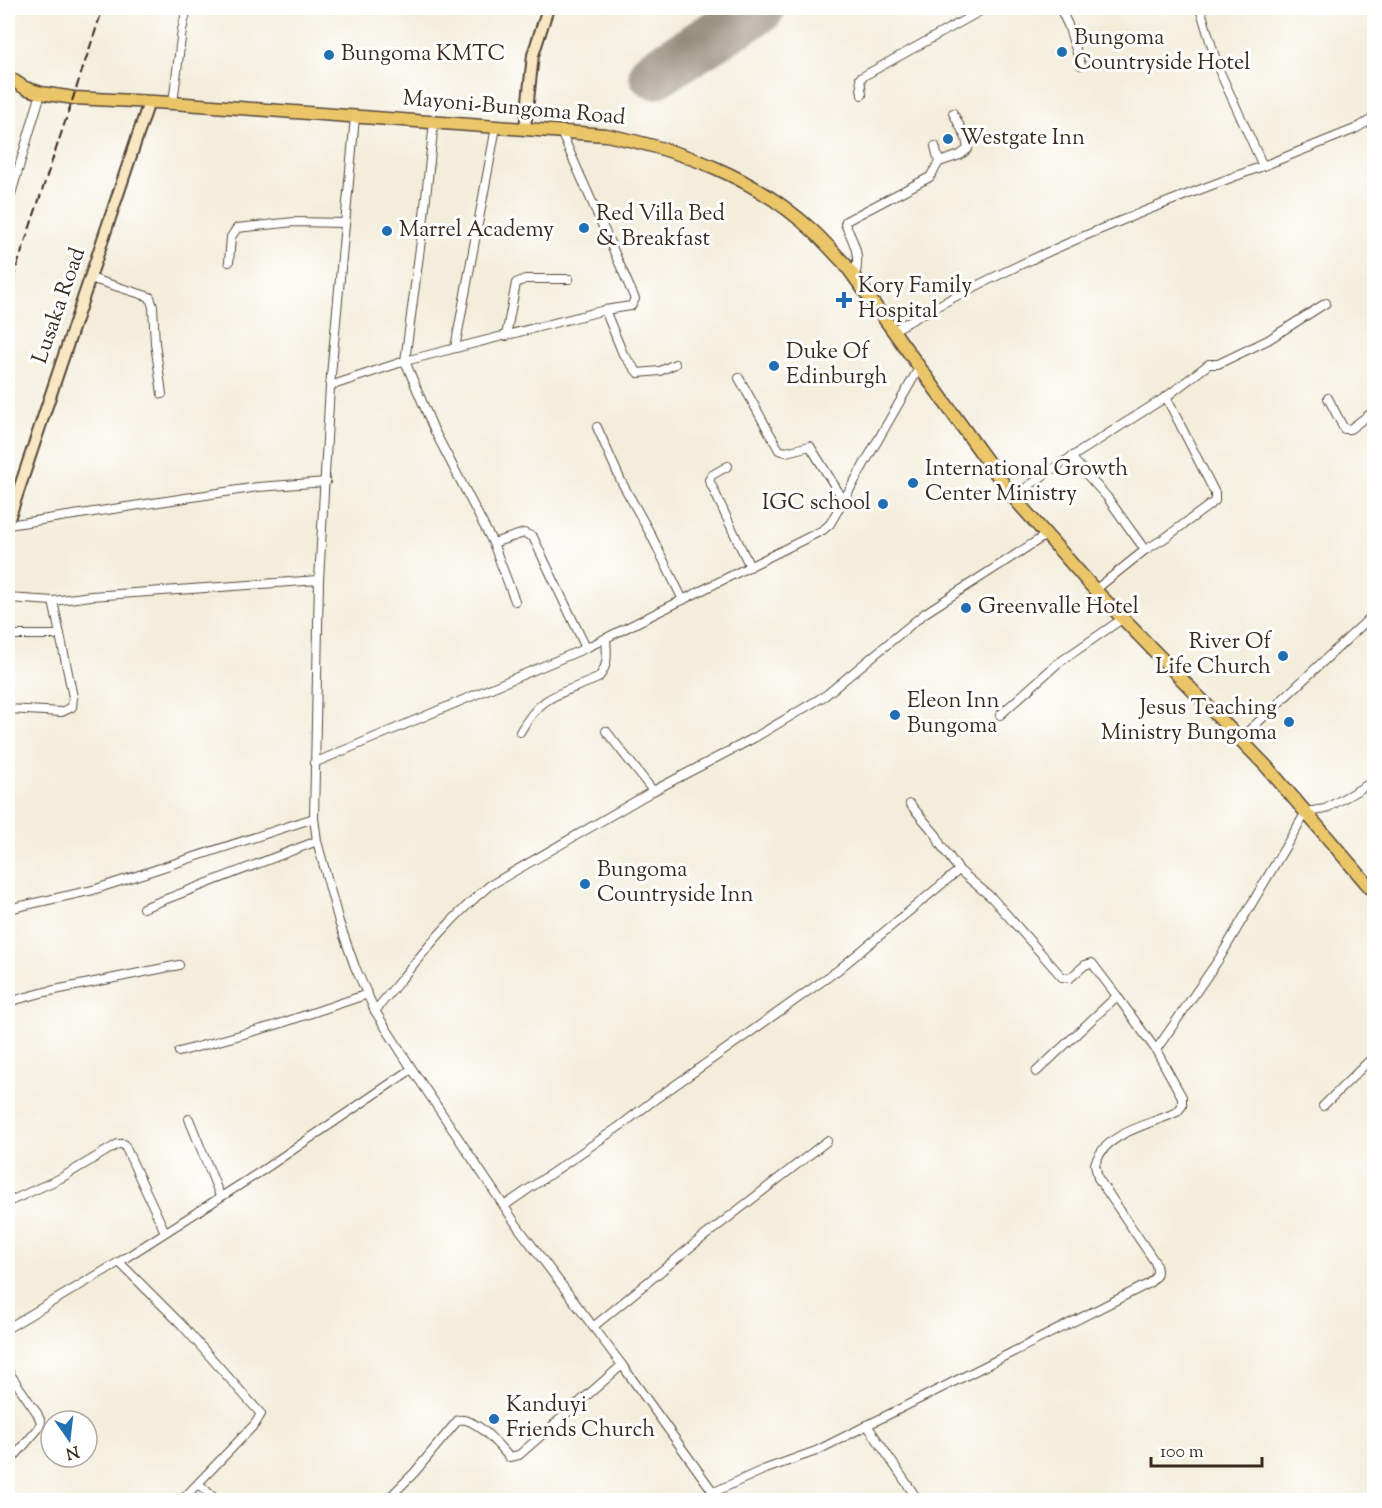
<svg xmlns="http://www.w3.org/2000/svg" width="1382" height="1508" font-family="'Sorts Mill Goudy',serif">
<rect width="100%" height="100%" fill="#fff"/>
<filter id="ink" filterUnits="userSpaceOnUse"><feTurbulence type="fractalNoise" baseFrequency=".0167" numOctaves="2"/><feDisplacementMap in="SourceGraphic" scale="12" xChannelSelector="R" yChannelSelector="G"/><feConvolveMatrix kernelMatrix="1 2 1 2 8 2 1 2 1" color-interpolation-filters="sRGB"/></filter>
<filter id="wash" filterUnits="userSpaceOnUse"><feTurbulence type="fractalNoise" baseFrequency=".008" numOctaves="4" result="noise"/><feDisplacementMap in="SourceGraphic" scale="24" xChannelSelector="R" yChannelSelector="G"/><feGaussianBlur stdDeviation="1.35" result="paint"/><feColorMatrix in="noise" values="0 0 0 0 0 0 0 0 0 0 0 0 0 0 0 0 0 1.4 0 .05"/><feComposite in="paint" operator="in"/></filter>
<g filter="url(#wash)">
<rect width="100%" height="100%" fill="#f3edda"/>
<g fill="none" stroke-linecap="round" stroke-linejoin="round">
<polyline stroke="#978c7c" stroke-width="50" points="654,74 760,8"/>
</g>
</g>
<g filter="url(#ink)">
<g fill="none" stroke-linecap="round" stroke-linejoin="round">
<g stroke="#57473a" stroke-width="10">
<g id="street">
<polyline points="1060,8 1068,25 1081,65"/>
<polyline points="862,95 860,78 986,8"/>
<polyline points="173,103 182,30 187,8"/>
<polyline points="355,117 330,386 319,580 314,818 317,841 339,922 355,967 375,1011 412,1069 518,1227 622,1365 719,1500"/>
<polyline points="434,122 423,225 405,361 434,430 493,543 515,601"/>
<polyline points="939,162 960,155 968,149 966,138 953,113"/>
<polyline points="1263,166 1355,129 1374,118"/>
<polyline points="8,204 41,93"/>
<polyline points="229,262 231,237 237,228 294,222 344,223"/>
<path d="M855,276C861,256 854,242 845,224L846,221L930,177L939,162L935,146"/>
<polyline points="90,278 150,297 153,307 155,343 162,394"/>
<polyline points="605,310 623,354 638,373 660,371 675,364"/>
<path d="M892,331C1010,263 1135,213 1263,166L1219,70L1200,8"/>
<polyline points="506,336 516,283 525,279 569,279"/>
<polyline points="455,348 496,127"/>
<polyline points="739,378 779,450 786,452 810,446 844,501"/>
<polyline points="330,386 405,361 605,310 631,306 635,299 561,132"/>
<polyline points="1328,398 1344,429 1350,429 1374,411"/>
<polyline points="597,427 621,481 651,535 683,600"/>
<polyline points="1071,457 1107,497 1145,550"/>
<polyline points="728,466 712,475 709,480 750,567"/>
<polyline points="1013,497 1051,470 1166,397"/>
<polyline points="8,525 258,487 326,482"/>
<polyline points="493,543 524,533 533,537 586,648"/>
<polyline points="1095,590 1145,550 1165,538 1215,501 1215,493 1166,397 1209,364 1218,364 1268,340 1326,303"/>
<polyline points="8,598 53,601 91,596 319,580"/>
<polyline points="8,635 60,635"/>
<polyline points="8,709 62,712 72,707 73,697 53,601"/>
<polyline points="1000,715 1057,664 1122,619"/>
<polyline points="606,731 653,791"/>
<path d="M520,732C543,692 560,695 598,678C609,666 607,653 606,638"/>
<polyline points="1240,739 1374,614"/>
<polyline points="314,763 586,648 823,530 830,524 919,368"/>
<polyline points="910,804 937,836 940,844 959,870 992,898 1062,977 1070,978 1085,965 1092,963 1117,996 1036,1072"/>
<polyline points="143,908 317,841"/>
<polyline points="8,909 93,890 314,818"/>
<polyline points="8,1002 45,992 179,965"/>
<path d="M375,1011C411,968 445,922 489,886L653,791L754,738L826,695L925,613L1046,535"/>
<polyline points="1156,1050 1219,959 1306,812 1325,809 1374,781"/>
<polyline points="179,1052 276,1025 368,994"/>
<polyline points="1323,1106 1374,1056"/>
<polyline points="189,1119 220,1196"/>
<polyline points="8,1202 61,1178 118,1144 124,1144 165,1232"/>
<polyline points="504,1206 620,1126 654,1100 838,970 959,870"/>
<polyline points="119,1262 181,1324 261,1414 255,1424 182,1500"/>
<polyline points="593,1327 693,1245 827,1141"/>
<polyline points="8,1328 119,1262 260,1172 412,1069"/>
<polyline points="8,1371 37,1413 41,1422 38,1429 8,1464"/>
<polyline points="867,1425 918,1500"/>
<polyline points="199,1484 216,1500"/>
<path d="M714,1492L763,1470L816,1451L1148,1284C1157,1277 1159,1273 1155,1262L1098,1178L1095,1164C1105,1132 1150,1125 1177,1112L1182,1106V1097L1156,1050L1117,996"/>
<path d="M387,1500L414,1473L458,1420C475,1416 498,1445 509,1457L519,1455L622,1365"/>
</g>
</g>
<g stroke="#57473a" stroke-width="14">
<g id="secondary">
<polyline points="525,128 533,55 548,8"/>
<polyline points="8,522 149,102"/>
</g>
</g>
<g stroke="#57473a" stroke-width="15">
<path id="primary" d="M8,77L25,88L41,93L74,98L173,103L606,135C682,150 755,177 813,231C824,241 834,253 845,264L1013,497L1095,590L1266,766L1374,892"/>
</g>
<use href="#street" stroke="#fff" stroke-width="8"/>
<use href="#secondary" stroke="#f7e8c3" stroke-width="10"/>
<use href="#primary" stroke="#eac669" stroke-width="12"/>
<polyline stroke="#3b2a1e" stroke-width="2" stroke-dasharray="9 4.5" stroke-linecap="butt" points="8,293 103,8"/>
</g>
</g>
<g fill="#1f6fb2" stroke="#fff" stroke-width="2">
<circle cx="1062" cy="52" r="6"/>
<circle cx="329" cy="55" r="6"/>
<circle cx="948" cy="139" r="6"/>
<circle cx="584" cy="228" r="6"/>
<circle cx="387" cy="231" r="6"/>
<path d="M841 291h6v6h6v6h-6v6h-6v-6h-6v-6h6z"/>
<circle cx="774" cy="366" r="6"/>
<circle cx="913" cy="483" r="6"/>
<circle cx="883" cy="504" r="6"/>
<circle cx="966" cy="608" r="6"/>
<circle cx="1283" cy="656" r="6"/>
<circle cx="895" cy="715" r="6"/>
<circle cx="1289" cy="722" r="6"/>
<circle cx="585" cy="884" r="6"/>
<circle cx="494" cy="1419" r="6"/>
</g>
<g text-anchor="middle" dominant-baseline="central" stroke-width="6" stroke-linejoin="round" paint-order="stroke">
<g font-size="22" fill="#3b2a1e" stroke="#fff" text-anchor="start">
<text x="1074" y="39">Bungoma<tspan x="1074" dy="25">Countryside Hotel</tspan></text>
<text x="341" y="55">Bungoma KMTC</text>
<text x="960" y="139">Westgate Inn</text>
<text x="596" y="215">Red Villa Bed<tspan x="596" dy="25">&amp; Breakfast</tspan></text>
<text x="399" y="231">Marrel Academy</text>
<text x="858" y="287">Kory Family<tspan x="858" dy="25">Hospital</tspan></text>
<text x="786" y="353">Duke Of<tspan x="786" dy="25">Edinburgh</tspan></text>
<text x="925" y="470">International Growth<tspan x="925" dy="25">Center Ministry</tspan></text>
<text x="871" y="504" text-anchor="end">IGC school</text>
<text x="978" y="608">Greenvalle Hotel</text>
<text x="1271" y="643" text-anchor="end">River Of<tspan x="1271" dy="25">Life Church</tspan></text>
<text x="907" y="702">Eleon Inn<tspan x="907" dy="25">Bungoma</tspan></text>
<text x="1277" y="709" text-anchor="end">Jesus Teaching<tspan x="1277" dy="25">Ministry Bungoma</tspan></text>
<text x="597" y="871">Bungoma<tspan x="597" dy="25">Countryside Inn</tspan></text>
<text x="506" y="1406">Kanduyi<tspan x="506" dy="25">Friends Church</tspan></text>
</g>
<g font-size="22" fill="#3b2a1e" stroke="#fff">
<text transform="translate(514 109) rotate(5)">Mayoni-Bungoma Road</text>
<text transform="translate(60 306) rotate(-71)">Lusaka Road</text>
</g>
</g>
<rect width="1382" height="1508" fill="none" stroke="#fff" stroke-width="30"/>
<g transform="translate(69 1439) rotate(166)"><circle r="28" fill="#ffffff" stroke="#b1aaa5" stroke-width="1.5"/>
<path d="M0-4.5L10 22L0 15L-10 22Z" fill="#1f6fb2"/>
<text y="-9" font-size="16" font-weight="bold" text-anchor="middle" fill="#3b2a1e">N</text>
</g>
<path d="M1151 1457v9h111v-9" fill="none" stroke="#3b2a1e" stroke-width="3"/>
<text x="1160" y="1457" font-size="18" fill="#3b2a1e" stroke="#ffffff" stroke-width="4.5" paint-order="stroke">100 m</text>
</svg>
